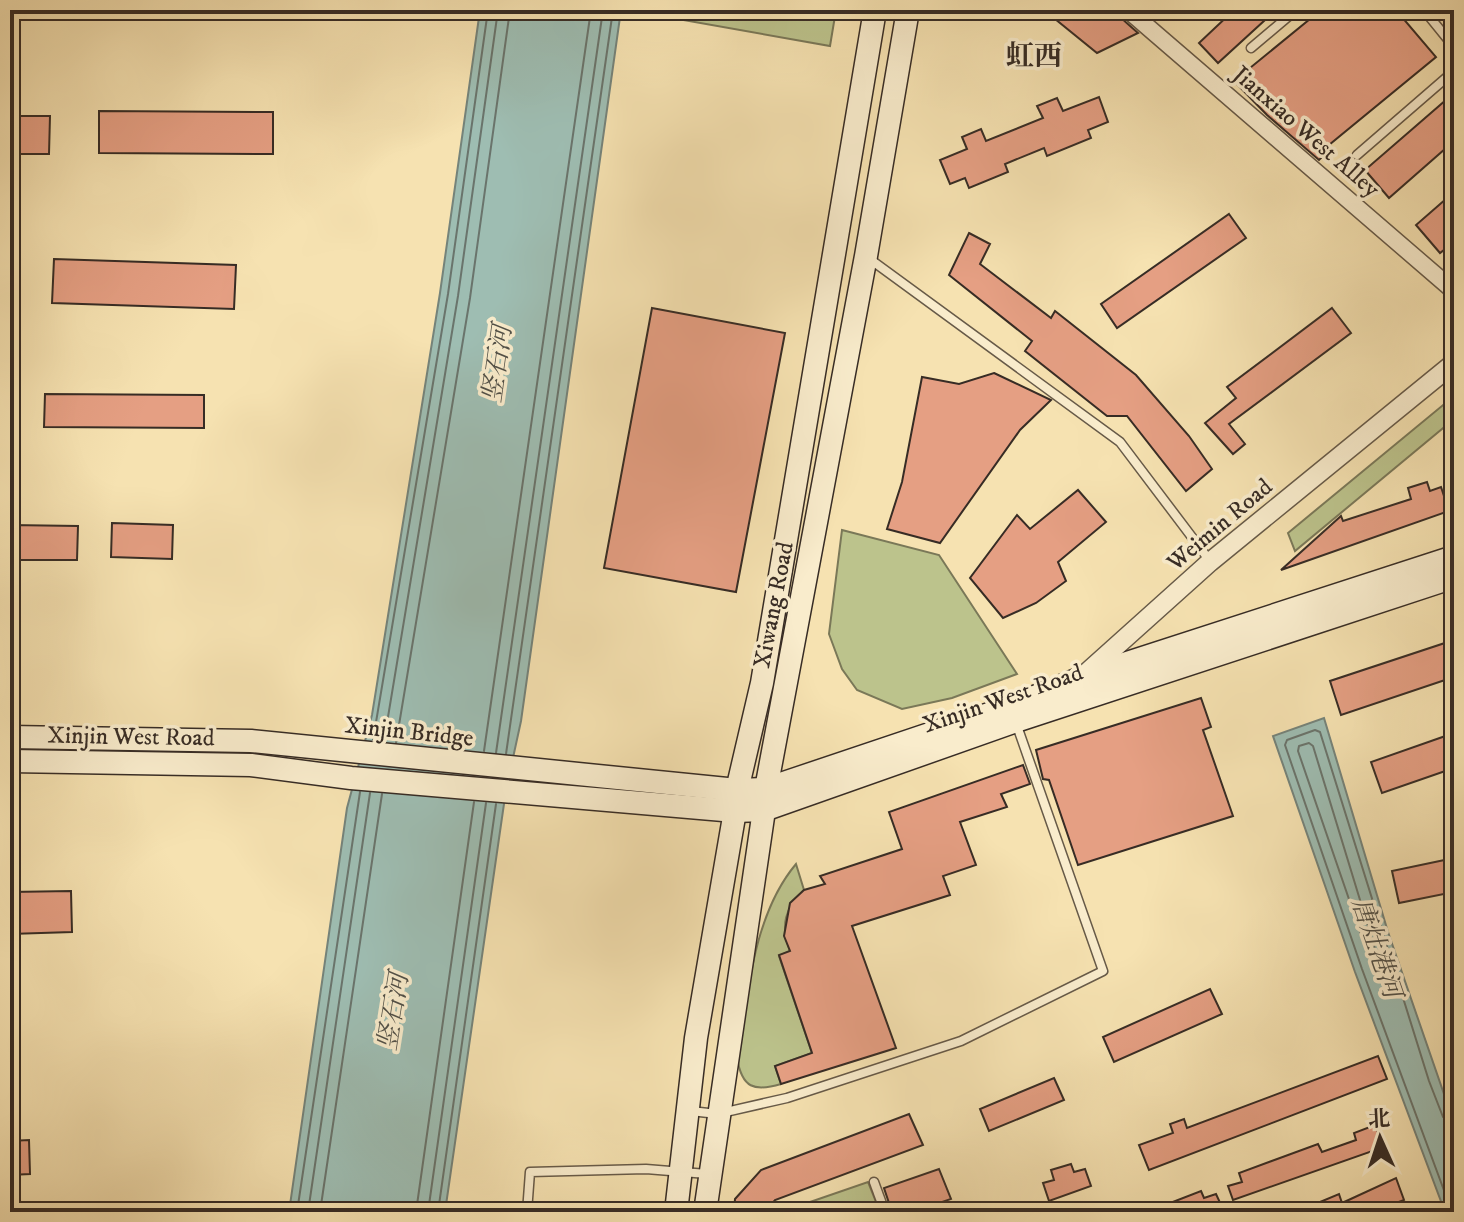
<svg xmlns="http://www.w3.org/2000/svg" width="1464" height="1222" font-family="'IM FELL DW Pica','Noto Serif SC',serif">
<rect width="100%" height="100%" fill="#f6e2b1"/>
<filter id="stains"><feTurbulence type="fractalNoise" baseFrequency=".0025" numOctaves="4"/><feColorMatrix values="0 0 0 0 .2 0 0 0 0 .09 0 0 0 0 .02 0 0 0 .5 -.17"/></filter>
<radialGradient id="worn" r=".72"><stop offset=".6" stop-color="#630" stop-opacity="0"/><stop offset="1" stop-color="#630" stop-opacity=".3"/></radialGradient>
<g fill="#bcc38c" stroke="#7a7858" stroke-width="2">
<polygon points="627,10 836,10 830,46"/>
<polygon points="1454,396 1454,419 1295,551 1288,533"/>
<polygon points="842,530 939,555 1017,674 952,698 902,709 857,690 842,669 829,634"/>
<path d="M796,864L804,890C785,908 780,925 790,951L779,956L812,1053L775,1066L781,1084C754,1092 742,1088 737,1058C748,994 753,915 796,864Z"/>
<polygon points="868,1182 880,1212 781,1212"/>
</g>
<g fill="#9ebdb2" stroke="#75837a" stroke-width="2">
<polygon points="480,10 621,10 521,721 506,790 445,1212 289,1212 347,808 372,715 440,293"/>
<polygon points="1324,718 1388,932 1454,1123 1454,1212 1445,1212 1355,972 1273,736"/>
</g>
<g fill="none" stroke-linecap="round" stroke-linejoin="round">
<g stroke="#6a746c" stroke-width="2">
<polyline points="373,740 448,294 488,10"/>
<polyline points="384,741 458,296 498,10"/>
<polyline points="396,743 470,298 510,10"/>
<polygon points="1309,743 1313,746 1382,972 1380,977 1375,976 1372,966 1298,751 1299,746"/>
<polyline points="484,751 591,10"/>
<polyline points="496,753 603,10"/>
<polyline points="506,754 613,10"/>
<polyline points="297,1212 360,792"/>
<polyline points="308,1212 370,793"/>
<polyline points="320,1212 382,794"/>
<polyline points="416,1212 474,802"/>
<polyline points="428,1212 486,803"/>
<polyline points="438,1212 496,804"/>
<polyline points="1452,1212 1362,969 1285,745 1287,740 1315,730 1320,732 1429,1081 1443,1117 1454,1122"/>
</g>
</g>
<g fill="#e59f83" stroke="#372c25" stroke-width="2">
<polygon points="1044,10 1117,10 1121,18 1138,33 1097,53"/>
<polygon points="1234,10 1276,10 1218,63 1199,43"/>
<polygon points="1321,10 1396,10 1436,57 1329,145 1331,148 1319,160 1267,115 1234,81"/>
<polygon points="1454,93 1454,141 1389,198 1365,170"/>
<polygon points="1099,97 1108,122 1088,130 1091,138 1047,156 1044,148 1005,164 1008,172 969,188 965,178 950,184 940,160 967,149 962,137 981,129 986,141 1043,118 1037,106 1057,98 1063,111"/>
<polygon points="99,111 273,112 273,154 99,153"/>
<polygon points="10,116 50,116 49,154 10,154"/>
<polygon points="1454,192 1454,242 1440,253 1416,225"/>
<polygon points="1229,214 1246,238 1117,328 1101,304"/>
<polygon points="969,233 990,244 980,264 1051,318 1055,311 1136,375 1189,436 1212,469 1186,491 1127,416 1107,416 1025,351 1032,341 949,275"/>
<polygon points="54,259 236,265 234,309 52,303"/>
<polygon points="652,308 785,333 736,592 604,568"/>
<polygon points="1332,308 1351,333 1229,424 1245,444 1233,454 1205,423 1236,398 1227,387"/>
<polygon points="994,373 1051,400 1020,430 940,543 887,529 902,482 922,377 959,384"/>
<polygon points="45,394 204,395 204,428 44,427"/>
<polygon points="1427,482 1430,491 1441,487 1449,511 1281,570 1341,516 1343,521 1411,499 1408,488"/>
<polygon points="1078,490 1106,522 1058,562 1066,581 1036,603 1003,618 970,578 1017,515 1030,529"/>
<polygon points="112,523 173,525 172,559 111,557"/>
<polygon points="10,525 78,526 77,560 10,560"/>
<polygon points="1454,640 1454,677 1341,715 1330,681"/>
<polygon points="1201,698 1211,727 1203,730 1233,816 1078,865 1049,780 1043,779 1036,750"/>
<polygon points="1454,733 1454,768 1382,793 1371,762"/>
<polygon points="1023,765 1030,784 1001,794 1007,807 960,822 976,865 943,876 950,895 852,926 896,1048 781,1084 775,1066 812,1053 779,955 790,951 784,936 790,903 804,890 825,884 820,876 902,849 889,812"/>
<polygon points="1454,858 1454,892 1399,903 1392,871"/>
<polygon points="71,891 72,932 10,934 10,892"/>
<polygon points="1210,989 1222,1014 1114,1062 1103,1037"/>
<polygon points="1378,1056 1387,1079 1149,1170 1139,1145 1173,1133 1170,1124 1184,1119 1187,1128"/>
<polygon points="1054,1078 1064,1100 989,1131 980,1109"/>
<polygon points="909,1114 923,1145 775,1200 765,1212 734,1212 735,1199 761,1170"/>
<polygon points="1375,1125 1384,1147 1233,1200 1228,1186 1242,1182 1239,1173 1318,1144 1322,1152 1356,1140 1354,1133"/>
<polygon points="29,1140 30,1174 10,1175 10,1141"/>
<polygon points="1071,1164 1074,1172 1085,1169 1091,1186 1049,1201 1043,1183 1054,1180 1051,1170"/>
<polygon points="939,1169 951,1199 913,1212 892,1212 884,1188"/>
<polygon points="1396,1178 1404,1200 1373,1212 1371,1208 1359,1212 1296,1212 1339,1194 1342,1203"/>
<polygon points="1201,1191 1204,1198 1216,1194 1222,1207 1209,1212 1147,1212"/>
</g>
<g fill="none" stroke-linecap="round" stroke-linejoin="round">
<g stroke="#675a48" stroke-width="11">
<g id="service">
<polyline points="1424,10 1454,47"/>
<polyline points="1251,48 1296,10"/>
<polyline points="1357,155 1454,71"/>
<polyline points="867,257 1120,442 1210,561"/>
<polyline points="691,1111 717,1114 787,1098 961,1041 1103,971 1016,723"/>
<polyline points="874,1182 885,1212"/>
<polyline points="527,1212 530,1172 646,1169 707,1174"/>
</g>
</g>
<g stroke="#675a48" stroke-width="19">
<polyline id="minor" points="1128,10 1454,291"/>
</g>
<g stroke="#675a48" stroke-width="21">
<polyline id="tertiary" points="1083,676 1210,562 1454,363"/>
</g>
<g stroke="#372c25" stroke-width="25">
<g id="secondary">
<polyline points="10,737 251,741 737,790 766,789 1010,707 1081,678 1454,557"/>
<polyline points="10,761 251,765 351,778 735,811 764,810 1016,721 1454,577"/>
<polyline points="766,789 866,256 908,10"/>
<polyline points="737,790 762,683 875,10"/>
<polyline points="676,1212 696,1038 735,811"/>
<polyline points="705,1212 764,810"/>
</g>
</g>
<use href="#service" stroke="#f9eccc" stroke-width="8"/>
<use href="#minor" stroke="#f9eccc" stroke-width="16"/>
<use href="#tertiary" stroke="#f9eccc" stroke-width="18"/>
<use href="#secondary" stroke="#f9eccc" stroke-width="22"/>
</g>
<g text-anchor="middle" dominant-baseline="central" stroke-width="7" stroke-linejoin="round" paint-order="stroke">
<g font-size="24" fill="#372c25" stroke="#f9eccc">
<text transform="translate(1306 132) rotate(41)">Jianxiao West Alley</text>
<text transform="translate(1220 525) rotate(-40)">Weimin Road</text>
<text transform="translate(774 605) rotate(-79)">Xiwang Road</text>
<text transform="translate(1003 699) rotate(-19)">Xinjin West Road</text>
<text transform="translate(409 732) rotate(6)">Xinjin Bridge</text>
<text transform="translate(131 737) rotate(1)">Xinjin West Road</text>
</g>
<g font-size="26" font-style="italic" fill="#515048" stroke="#f9eccc">
<text transform="translate(498 364) rotate(-82)">竖石河</text>
<text transform="translate(1376 948) rotate(71)">唐灶港河</text>
<text transform="translate(394 1012) rotate(-81)">竖石河</text>
</g>
<g font-size="28" font-weight="bold" fill="#372c25" stroke="#f9eccc">
<text x="1034" y="56">虹西</text>
</g>
</g>
<rect width="1464" height="1222" fill="none" stroke="#f6e2b1" stroke-width="40"/>
<rect x="12" y="12" width="1440" height="1198" fill="none" stroke="#372c25" stroke-width="4"/>
<rect x="20" y="20" width="1424" height="1182" fill="none" stroke="#372c25" stroke-width="2"/>
<g transform="translate(1380 1138) rotate(357)" stroke="#f9eccc" stroke-width="6" paint-order="stroke">
<path d="M0-6L14 30L0 20L-14 30Z" fill="#372c25"/>
<text y="-12" font-size="22" font-weight="bold" text-anchor="middle" fill="#372c25">北</text>
</g>
<rect width="100%" height="100%" filter="url(#stains)"/>
<rect width="100%" height="100%" fill="url(#worn)"/>
</svg>
